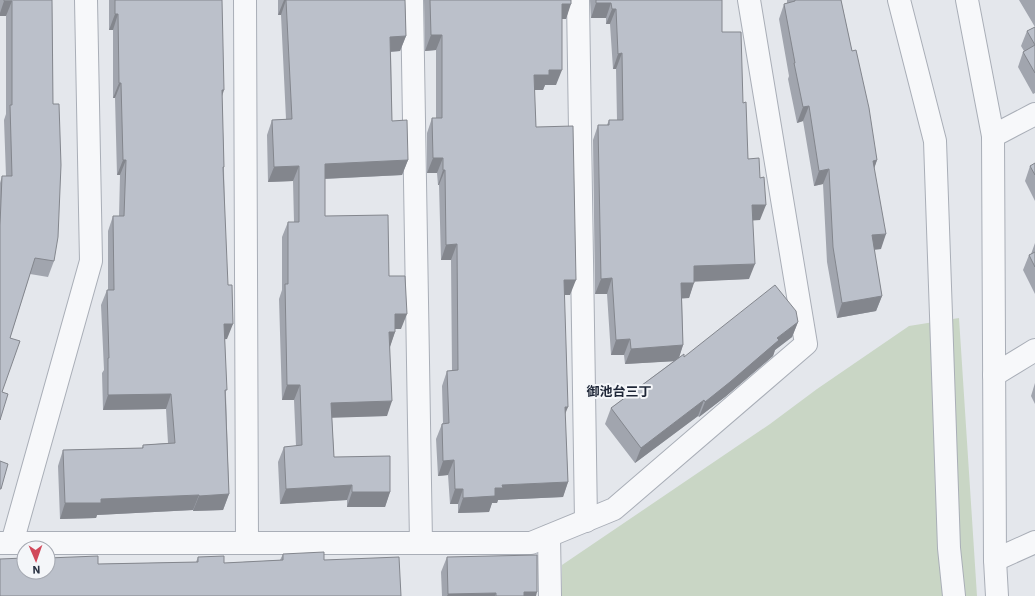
<svg xmlns="http://www.w3.org/2000/svg" width="1035" height="596" font-family="'IBM Plex Sans','Noto Sans JP',sans-serif">
<rect width="100%" height="100%" fill="#e4e7ec"/>
<polygon fill="#c9d6c5" points="959,318 977,596 562,596 562,565 770,424 817,389 909,326"/>
<g fill="none" stroke-linecap="round" stroke-linejoin="round">
<g stroke="#a9aeb7" stroke-width="24">
<g id="minor">
<polyline points="245,0 247,543"/>
<polyline points="412,0 421,543"/>
<polyline points="578,0 586,521"/>
<polyline points="899,0 935,141 949,548 954,596"/>
<polyline points="967,0 993,136 995,560 997,596"/>
<polyline points="993,136 1035,114"/>
<polyline points="994,375 1035,350"/>
<polyline points="549,536 550,596"/>
<polyline points="0,543 531,543 614,509 806,344 749,0"/>
<polyline points="12,543 91,261 86,0"/>
<polyline points="995,560 1035,542"/>
</g>
</g>
<use href="#minor" stroke="#f7f8fa" stroke-width="22"/>
</g>
<g fill="#a1a5ae">
<polygon points="0,0 52,0 54,261 48,277 30,274 10,338 2,392 0,420 0,183 2,176 6,176 4,120 6,114 6,16 0,16"/>
<polygon points="109,0 222,0 222,97 224,167 224,169 227,339 225,339 226,395 229,494 223,510 193,511 193,510 97,515 96,518 60,519 58,466 63,450 142,448 143,445 168,443 166,409 103,410 102,373 104,370 101,305 107,290 108,290 108,231 113,216 119,216 120,175 117,175 115,98 113,98 113,30 109,30"/>
<polygon points="278,0 405,0 406,36 400,51 391,52 392,121 408,160 402,175 325,179 325,216 389,276 401,329 395,329 395,332 390,346 387,416 332,417 334,457 390,492 385,507 347,507 347,500 280,504 278,462 284,447 296,446 294,400 282,400 279,299 282,290 282,237 288,222 294,222 293,181 268,182 267,135 272,120 286,119 281,15 278,15"/>
<polygon points="424,0 571,0 566,19 562,19 556,85 545,85 543,90 534,90 536,127 570,295 564,295 565,414 568,482 563,497 498,500 497,503 492,503 489,512 458,513 458,504 450,504 448,475 438,476 436,439 442,424 443,423 442,386 447,371 452,371 451,260 441,260 439,185 438,185 437,173 427,173 427,133 432,118 436,118 436,50 425,51"/>
<polygon points="590,0 722,0 722,32 743,103 748,159 760,220 752,220 749,279 694,281 689,298 682,298 683,345 679,357 684,357 798,322 792,337 775,350 773,356 725,397 699,417 698,416 635,463 605,424 611,408 674,361 625,364 624,355 611,355 607,294 595,294 593,140 598,125 607,125 609,120 617,120 616,69 613,69 610,24 606,24 606,18 591,18"/>
<polygon points="787,0 841,0 852,51 877,160 874,168 881,249 874,250 882,296 876,311 837,318 827,262 823,184 814,186 803,121 797,123 788,79 789,76 779,19 784,4 787,3"/>
<polygon points="1019,0 1035,0 1035,93 1033,94 1018,67 1023,52 1024,51 1021,46 1027,31 1035,27"/>
<polygon points="1035,163 1035,201 1025,181 1030,166"/>
<polygon points="1035,243 1035,294 1023,270 1029,255 1031,254"/>
<polygon points="1035,383 1035,404 1031,396"/>
<polygon points="283,554 324,560 401,596 98,564 196,562 198,557 224,563 280,560"/>
<polygon points="447,557 536,596 442,596 441,572"/>
</g>
<g fill="#83868d">
<polygon points="284,0 286,0 281,15 278,15"/>
<polygon points="4,1 12,1 6,16 0,16 0,13"/>
<polygon points="596,3 611,3 606,18 591,18"/>
<polygon points="562,4 571,4 566,19 557,19"/>
<polygon points="612,9 616,9 610,24 606,24"/>
<polygon points="115,14 118,14 113,30 109,30"/>
<polygon points="431,35 442,35 436,50 425,51"/>
<polygon points="406,36 400,51 385,52 390,37"/>
<polygon points="622,53 616,69 613,69 618,54"/>
<polygon points="549,70 562,70 556,85 545,85 543,90 528,90 534,75"/>
<polygon points="119,83 121,83 115,98 113,98"/>
<polygon points="222,90 224,90 219,106"/>
<polygon points="809,106 803,121 797,123 803,107"/>
<polygon points="433,158 443,158 437,173 427,173"/>
<polygon points="123,160 126,160 120,175 117,175"/>
<polygon points="408,160 402,175 319,179 325,164"/>
<polygon points="877,160 872,175 873,161"/>
<polygon points="299,166 293,181 268,182 274,167"/>
<polygon points="829,169 823,184 814,186 819,171"/>
<polygon points="443,170 445,170 439,185 438,185"/>
<polygon points="752,205 766,205 760,220 746,221"/>
<polygon points="886,234 881,249 866,250 872,235"/>
<polygon points="457,244 451,260 441,260 446,245"/>
<polygon points="755,264 749,279 688,282 694,266"/>
<polygon points="612,278 607,294 595,294 601,279"/>
<polygon points="564,280 576,280 570,295 558,295"/>
<polygon points="681,283 694,283 689,298 676,299"/>
<polygon points="882,296 876,311 837,318 842,303"/>
<polygon points="395,314 407,314 401,329 389,329"/>
<polygon points="798,322 792,337 775,350 773,356 725,397 699,417 705,402 777,338"/>
<polygon points="224,324 233,324 227,339 218,340"/>
<polygon points="389,332 395,332 390,347"/>
<polygon points="630,339 624,355 611,355 616,340"/>
<polygon points="683,345 678,361 625,364 631,349"/>
<polygon points="287,385 300,385 294,400 282,400"/>
<polygon points="171,394 166,409 103,410 108,395"/>
<polygon points="704,400 698,416 635,463 641,448"/>
<polygon points="392,401 387,416 326,418 331,403"/>
<polygon points="565,407 568,407 562,422"/>
<polygon points="454,460 448,475 438,476 443,461"/>
<polygon points="568,482 563,497 498,500 497,503 492,503 489,512 458,513 463,498 495,488 502,485"/>
<polygon points="352,485 347,500 280,504 286,489"/>
<polygon points="455,489 463,489 458,504 450,504"/>
<polygon points="352,492 390,492 385,507 347,507"/>
<polygon points="229,494 223,510 193,511 199,496"/>
<polygon points="199,495 193,510 97,515 96,518 60,519 65,503 101,499"/>
<polygon points="524,592 537,592 536,596 522,596"/>
<polygon points="496,593 495,596 447,596 448,594"/>
</g>
<g fill="#bbc0ca" stroke="#83868d">
<polygon points="4,0 52,0 53,104 59,104 61,165 58,237 54,261 35,258 10,338 20,341 2,392 8,394 0,420 0,225 2,176 12,176 10,105 12,105 12,1 4,1"/>
<polygon points="115,0 222,0 224,90 222,90 224,167 223,167 228,285 232,285 233,324 224,324 227,390 225,390 229,494 199,496 199,495 101,499 101,503 65,503 63,450 143,448 143,445 175,443 171,394 108,395 108,358 109,358 107,290 114,290 113,216 124,216 126,160 123,160 121,83 119,83 118,14 115,14"/>
<polygon points="284,0 405,0 406,36 390,37 392,121 407,120 408,160 325,164 325,216 388,215 389,276 405,276 407,314 395,314 395,332 389,332 392,401 331,403 334,457 390,456 390,492 352,492 352,485 286,489 284,447 302,445 300,385 287,385 285,284 288,284 288,222 299,222 299,166 274,167 272,120 292,119 286,0"/>
<polygon points="430,0 571,0 571,4 562,4 562,70 549,70 549,75 534,75 536,127 573,126 576,280 564,280 568,407 565,407 568,482 502,485 503,488 495,488 495,496 463,498 463,489 455,489 454,460 443,461 442,424 449,423 447,371 458,370 457,244 446,245 445,170 443,170 443,158 433,158 432,118 442,118 442,35 431,35"/>
<polygon points="596,0 722,0 722,32 741,32 743,103 746,102 748,159 759,158 760,178 764,177 766,205 752,205 755,264 694,266 694,283 681,283 683,345 631,349 630,339 616,340 612,278 601,279 598,125 609,125 609,120 623,120 622,53 618,54 616,9 612,9 611,3 596,3"/>
<polygon points="795,0 841,0 852,51 856,50 869,108 877,160 873,161 886,234 872,235 882,296 842,303 833,247 829,169 819,171 809,106 803,107 794,63 795,63 784,4 795,1"/>
<polygon points="1035,27 1035,73 1023,52 1035,45 1027,31"/>
<polygon points="1035,163 1035,175 1030,166"/>
<polygon points="1035,252 1035,267 1029,255"/>
<polygon points="775,285 796,311 798,322 777,338 779,340 730,382 705,402 704,400 641,448 611,408 684,354 684,357"/>
<polygon points="0,461 8,464 1,489 0,489"/>
<polygon points="324,552 324,560 399,557 401,596 0,596 0,559 24,558 24,572 48,572 48,558 98,556 98,564 198,562 198,557 224,556 224,563 283,560 283,554"/>
<polygon points="537,555 537,592 524,592 524,596 496,596 496,593 448,594 447,557"/>
</g>
<g text-anchor="middle" dominant-baseline="central" stroke-width="4" stroke-linejoin="round" paint-order="stroke">
<g font-size="13" font-weight="bold" fill="#1d2536" stroke="#f4f6f9">
<text x="619" y="391">御池台三丁</text>
</g>
</g>
<g transform="translate(36 560) rotate(178)"><circle r="19" fill="#f4f6f9" stroke="#a4a8b1"/>
<path d="M0-3L7 15L0 10L-7 15Z" fill="#d1495b"/>
<text y="-6" font-size="11" font-weight="bold" text-anchor="middle" fill="#2b3445">N</text>
</g>
</svg>
